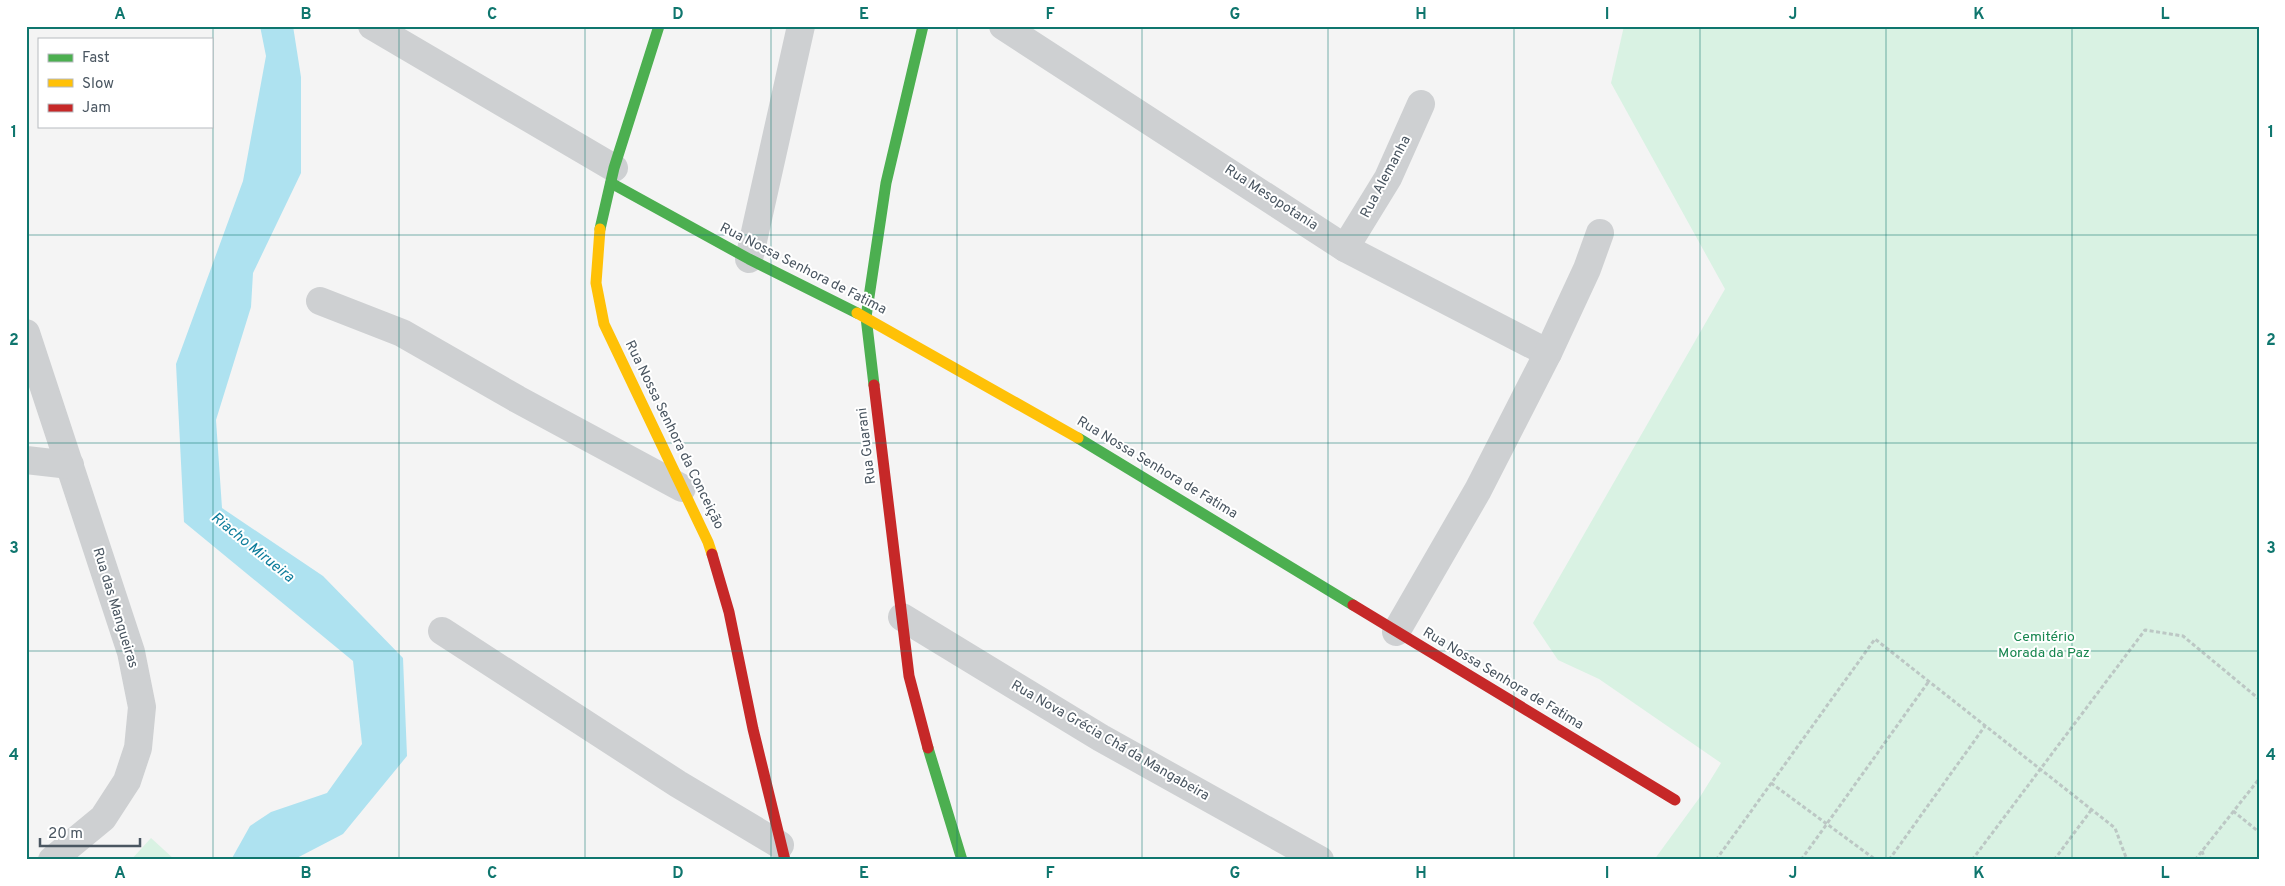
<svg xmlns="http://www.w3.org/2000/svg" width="2285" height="886" font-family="Overpass,sans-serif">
<rect width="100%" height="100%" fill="#f4f4f4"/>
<g fill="#d9f2e3">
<polygon points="1624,26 2259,26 2259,860 1654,860 1700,797 1721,763 1599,679 1558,660 1533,623 1725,289 1611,83"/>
<polygon points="151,838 175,860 131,860"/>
</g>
<polygon fill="#aee2f0" points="260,26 293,26 301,77 301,173 253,273 251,307 216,420 222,508 323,576 403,658 407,756 343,834 293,860 231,860 250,826 271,812 327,793 362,744 353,661 184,522 176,364 243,181 266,56"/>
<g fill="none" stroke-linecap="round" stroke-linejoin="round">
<g stroke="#bcc7c4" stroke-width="3" stroke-dasharray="4 2.5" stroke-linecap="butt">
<polyline points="1771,783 1876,860"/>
<polyline points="2233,811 2259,832"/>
<polyline points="2202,851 2205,860"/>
<polyline points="1716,860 1875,639 2115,828 2127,860"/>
<polyline points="1801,860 1929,681"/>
<polyline points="1889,860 1985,726"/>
<polyline points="1972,860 2145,630 2183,636 2259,699"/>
<polyline points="2054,860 2092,809"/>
<polyline points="2195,860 2259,779"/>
</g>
<g stroke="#ced0d2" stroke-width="28">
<polyline points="372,26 614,168"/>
<polyline points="1003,26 1345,248 1548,353"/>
<polyline points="1345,248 1388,178 1421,104"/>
<polyline points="749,259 801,26"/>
<polyline points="320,301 402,333 517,399 682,488"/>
<polyline points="26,333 131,652 142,707 138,748 127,781 103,818 52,860"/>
<polyline points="26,460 70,465"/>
<polyline points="902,617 1101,738 1320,860"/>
<polyline points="442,631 678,784 780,845"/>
<polyline points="1396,632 1478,490 1548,353 1587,269 1600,233"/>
</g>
<g stroke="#4caf50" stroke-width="11">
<polyline points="611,183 749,259 857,313"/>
<polyline points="600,229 614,168 659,26"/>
<polyline points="874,385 866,317 886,183 923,26"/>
<polyline points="1078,438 1353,605"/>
<polyline points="928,748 962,860"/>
</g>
<g stroke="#ffc107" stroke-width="11">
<polyline points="600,229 596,283 604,324 708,542 712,554"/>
<polyline points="857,313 1078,438"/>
</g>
<g stroke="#c62828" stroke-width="11">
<polyline points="874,385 909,676 928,748"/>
<polyline points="712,554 729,612 753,729 785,860"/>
<polyline points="1353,605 1675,800"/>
</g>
</g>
<path fill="none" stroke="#0f766e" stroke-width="1" stroke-opacity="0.55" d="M213,26V860M399,26V860M585,26V860M771,26V860M957,26V860M1142,26V860M1328,26V860M1514,26V860M1700,26V860M1886,26V860M2072,26V860M26,235H2259M26,443H2259M26,651H2259"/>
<g text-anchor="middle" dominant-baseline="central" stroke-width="4" stroke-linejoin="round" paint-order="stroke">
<g font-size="14" fill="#4a5661" stroke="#fff">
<text transform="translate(1386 177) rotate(-62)">Rua Alemanha</text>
<text transform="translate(1271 198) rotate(33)">Rua Mesopotania</text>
<text transform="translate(803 269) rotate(27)">Rua Nossa Senhora de Fatima</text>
<text transform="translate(674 435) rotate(64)">Rua Nossa Senhora da Conceição</text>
<text transform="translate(867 446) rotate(-97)">Rua Guarani</text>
<text transform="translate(1157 468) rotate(31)">Rua Nossa Senhora de Fatima</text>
<text transform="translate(115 608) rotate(73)">Rua das Mangueiras</text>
<text transform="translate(1503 679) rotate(31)">Rua Nossa Senhora de Fatima</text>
<text transform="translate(1110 741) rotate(30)">Rua Nova Grécia Chá da Mangabeira</text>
</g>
<g font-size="14" fill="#17864f" stroke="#fff">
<text x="2044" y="637">Cemitério<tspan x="2044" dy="16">Morada da Paz</tspan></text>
</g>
<g font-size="15" font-style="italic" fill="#0c7c9b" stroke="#fff">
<text transform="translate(252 548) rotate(39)">Riacho Mirueira</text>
</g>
</g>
<rect width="2285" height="886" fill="none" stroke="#ffffff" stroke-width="55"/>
<rect x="38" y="38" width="175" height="90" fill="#ffffff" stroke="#b7bbc0"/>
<rect x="48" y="54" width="25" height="8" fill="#4caf50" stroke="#b7bbc0"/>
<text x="82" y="62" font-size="15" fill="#4a5661">Fast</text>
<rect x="48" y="79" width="25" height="8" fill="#ffc107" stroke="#b7bbc0"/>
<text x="82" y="88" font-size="15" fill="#4a5661">Slow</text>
<rect x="48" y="104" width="25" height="8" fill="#c62828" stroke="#b7bbc0"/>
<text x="82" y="112" font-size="15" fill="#4a5661">Jam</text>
<path d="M40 838v8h100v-8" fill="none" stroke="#4a5661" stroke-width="2.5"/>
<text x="48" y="838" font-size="15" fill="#4a5661" stroke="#ffffff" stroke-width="4" paint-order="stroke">20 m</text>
<rect x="28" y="28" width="2230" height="830" fill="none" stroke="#0f766e" stroke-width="2"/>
<g font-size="16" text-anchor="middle" font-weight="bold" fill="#0f766e">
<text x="120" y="19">A</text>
<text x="306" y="19">B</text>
<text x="492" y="19">C</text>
<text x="678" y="19">D</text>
<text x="864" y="19">E</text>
<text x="1050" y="19">F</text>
<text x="1235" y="19">G</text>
<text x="1421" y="19">H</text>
<text x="1607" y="19">I</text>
<text x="1793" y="19">J</text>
<text x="1979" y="19">K</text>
<text x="2165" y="19">L</text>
<text x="14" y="137">1</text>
<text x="2271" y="137">1</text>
<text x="14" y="345">2</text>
<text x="2271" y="345">2</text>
<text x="14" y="553">3</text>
<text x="2271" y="553">3</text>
<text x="14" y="760">4</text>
<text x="2271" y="760">4</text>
<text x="120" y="878">A</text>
<text x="306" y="878">B</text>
<text x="492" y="878">C</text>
<text x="678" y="878">D</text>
<text x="864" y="878">E</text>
<text x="1050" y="878">F</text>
<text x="1235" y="878">G</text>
<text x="1421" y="878">H</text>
<text x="1607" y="878">I</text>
<text x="1793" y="878">J</text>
<text x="1979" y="878">K</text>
<text x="2165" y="878">L</text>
</g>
</svg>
